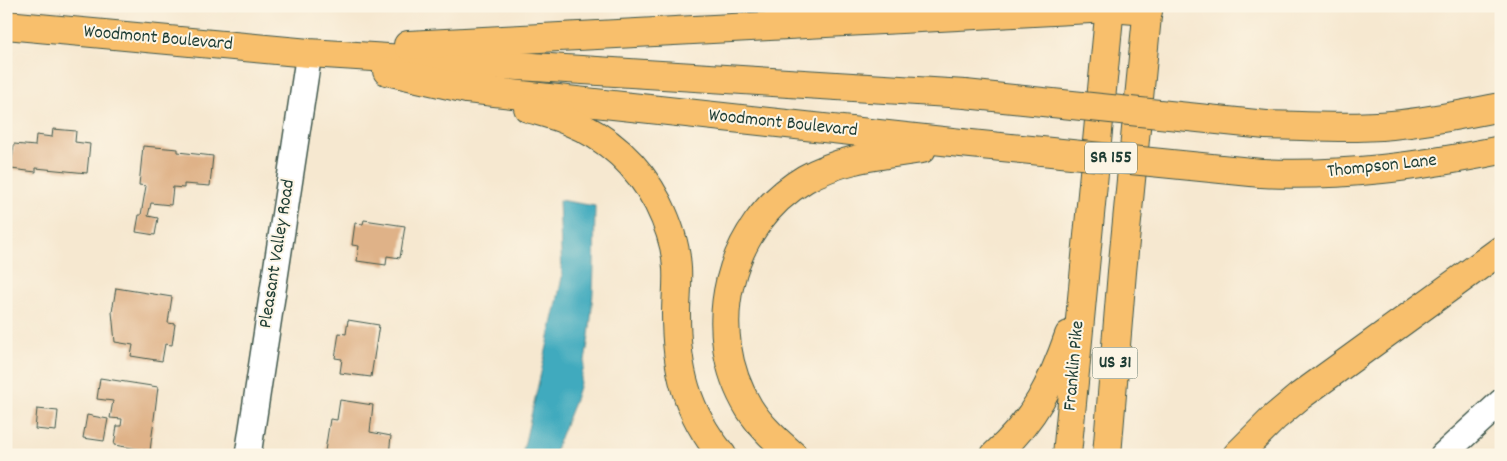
<svg xmlns="http://www.w3.org/2000/svg" width="1507" height="461" font-family="Dekko,sans-serif">
<rect width="100%" height="100%" fill="#fcf5e5"/>
<filter id="ink" filterUnits="userSpaceOnUse"><feTurbulence type="fractalNoise" baseFrequency=".02" numOctaves="2"/><feDisplacementMap in="SourceGraphic" scale="10" xChannelSelector="R" yChannelSelector="G"/><feConvolveMatrix kernelMatrix="1 2 1 2 8 2 1 2 1" color-interpolation-filters="sRGB"/></filter>
<filter id="wash" filterUnits="userSpaceOnUse"><feTurbulence type="fractalNoise" baseFrequency=".0096" numOctaves="4" result="noise"/><feDisplacementMap in="SourceGraphic" scale="20" xChannelSelector="R" yChannelSelector="G"/><feGaussianBlur stdDeviation="1.12" result="paint"/><feColorMatrix in="noise" values="0 0 0 0 0 0 0 0 0 0 0 0 0 0 0 0 0 1.4 0 .05"/><feComposite in="paint" operator="in"/></filter>
<g filter="url(#wash)">
<rect width="100%" height="100%" fill="#f6e8d0"/>
<path fill="#3faabe" stroke="#2f7479" d="M559,200L595,206C594,263 595,323 581,379C575,405 562,429 554,455H522L556,307L562,277Z"/>
<g id="blocks">
<g fill="#dfb288">
<polygon points="53,129 76,131 75,142 90,144 87,173 36,168 36,172 11,169 14,144 35,146 36,135 52,137"/>
<polygon points="143,146 178,149 178,152 213,156 210,186 184,184 184,188 173,187 171,205 151,203 148,216 158,218 155,235 136,232 139,215 141,215 146,186 139,185"/>
<polygon points="364,220 405,226 400,258 387,256 386,265 357,261 359,246 352,245 355,223 363,224"/>
<polygon points="116,288 172,297 168,323 175,324 172,345 165,344 162,361 131,356 133,345 115,342 112,312"/>
<polygon points="348,320 379,325 371,377 340,373 342,359 335,358 339,333 346,334"/>
<polygon points="100,378 158,387 150,451 114,445 117,426 121,426 122,419 110,418 113,401 97,399"/>
<polygon points="340,400 373,405 370,432 391,436 389,455 334,455 334,452 325,451 330,419 337,420"/>
<polygon points="37,409 58,411 56,431 35,429"/>
<polygon points="87,415 108,419 104,441 83,438"/>
</g>
</g>
</g>
<g filter="url(#ink)">
<use href="#blocks" fill-opacity="0" stroke="#3f574b" stroke-width="1"/>
<g fill="none" stroke-linecap="round" stroke-linejoin="round">
<g stroke="#3f574b" stroke-width="28">
<g id="street">
<polyline points="248,455 309,53"/>
<polyline points="1443,455 1501,402"/>
</g>
</g>
<g stroke="#3f574b" stroke-width="30">
<g id="primary">
<polyline points="6,25 309,53 965,94"/>
<polyline points="408,45 1110,8 1148,11"/>
<polyline points="387,71 467,89 961,143"/>
<path d="M528,108C541,112 555,115 568,121C608,137 638,165 658,203C668,223 676,246 677,268C678,284 676,299 676,314C676,368 686,412 722,455"/>
<path d="M1266,125C1308,126 1350,129 1392,125C1428,122 1465,114 1501,107"/>
<path d="M1261,173C1342,177 1422,166 1501,150"/>
<path d="M793,455C777,441 761,427 749,408C702,331 727,225 805,179C841,158 882,155 922,149"/>
<path d="M995,455C1034,420 1052,384 1069,335"/>
<polyline points="1067,455 1110,6"/>
<polyline points="1107,455 1122,272 1148,6"/>
<polyline points="1237,455 1275,417 1300,396 1501,250"/>
</g>
</g>
<use href="#street" stroke="#fff" stroke-width="25"/>
<use href="#primary" stroke="#f8bf6c" stroke-width="28"/>
<g stroke="#3f574b" stroke-width="30" stroke-linecap="butt">
<g id="primary-bridge">
<polyline points="965,94 1266,125"/>
<polyline points="961,143 1261,173"/>
</g>
</g>
<use href="#primary-bridge" stroke="#f8bf6c" stroke-width="28"/>
</g>
</g>
<g text-anchor="middle" dominant-baseline="central" stroke-width="4" stroke-linejoin="round" paint-order="stroke">
<g fill="#fcf5e5" stroke="#617469" stroke-width="1">
<rect x="1085" y="142.5" width="52" height="31" rx="4"/>
<rect x="1092.5" y="347.5" width="45" height="31" rx="4"/>
</g>
<g font-size="18" font-weight="bold" fill="#1f3d34">
<text x="1111" y="158">SR 155</text>
<text x="1115" y="363">US 31</text>
</g>
<g font-size="19" fill="#1f3d34" stroke="#fcf5e5">
<text transform="translate(158 39) rotate(5)">Woodmont Boulevard</text>
<text transform="translate(783 124) rotate(6)">Woodmont Boulevard</text>
<text transform="translate(1382 167) rotate(-6)">Thompson Lane</text>
<text transform="translate(278 254) rotate(-81)">Pleasant Valley Road</text>
<text transform="translate(1075 366) rotate(-85)">Franklin Pike</text>
</g>
</g>
<rect width="1507" height="461" fill="none" stroke="#fcf5e5" stroke-width="25"/>
</svg>
